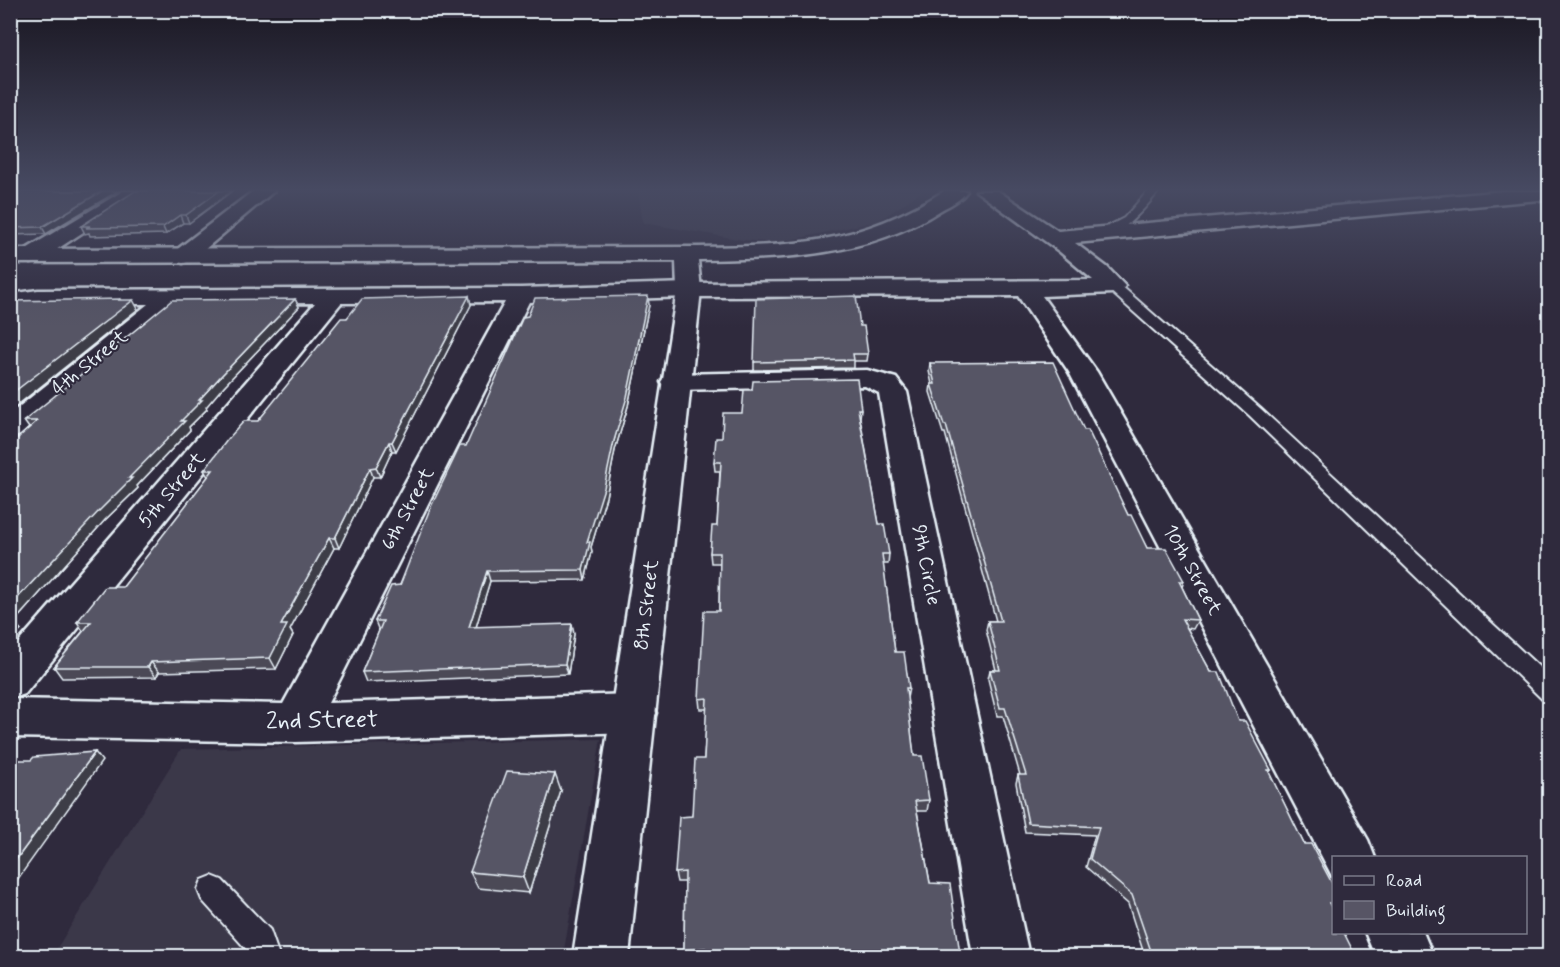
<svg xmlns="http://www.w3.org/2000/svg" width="1560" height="967" font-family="Mynerve,sans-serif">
<rect width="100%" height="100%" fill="#2f2a3d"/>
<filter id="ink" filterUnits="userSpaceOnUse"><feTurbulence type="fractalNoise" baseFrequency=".0167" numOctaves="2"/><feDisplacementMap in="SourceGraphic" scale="12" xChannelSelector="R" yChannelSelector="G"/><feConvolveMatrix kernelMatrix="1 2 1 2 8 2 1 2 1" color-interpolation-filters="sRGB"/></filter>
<g filter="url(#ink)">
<g fill="#3b3749">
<polygon points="638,191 922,191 879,221 776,243 743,240 643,223"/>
<polygon points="601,739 563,956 52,956 181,749"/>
</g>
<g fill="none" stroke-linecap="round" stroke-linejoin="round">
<g stroke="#e8f1f8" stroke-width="4">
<g id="service">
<path d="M1148,191H1159C1146,207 1117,242 1095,237V233L1124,218Z"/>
<polygon points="1113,282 1118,283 1261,409 1550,677 1550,701 1542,699 1249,415 1108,289 1107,286 1108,283"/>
<polygon points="212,876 222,880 270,930 279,956 249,956 247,950 202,900 198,890 202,880"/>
</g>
</g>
<g stroke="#e8f1f8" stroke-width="5">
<g id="minor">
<polygon points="123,191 146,191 39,261 31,263 23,261 20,256 23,251"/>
<polygon points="253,191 274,191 191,261 183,263 175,261 172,256 175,251"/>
<polygon points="976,191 998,191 1058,231 1504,191 1550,191 1550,199 1075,243 1107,267 1125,286 1121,291 1113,293 1042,296 1097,372 1368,840 1375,858 1334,858 1332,876 1069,372 1018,296 689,297 529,302 328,703 634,694 650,700 656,713 650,726 634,732 296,742 10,737 10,699 283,704 505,302 341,303 25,694 10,699 10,652 315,303 178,304 21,435 10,438 10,414 148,304 38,304 10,308 10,294 38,290 521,288 689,283 1093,280 1060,252"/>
<polygon points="867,370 896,378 907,392 1029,956 973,956 879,393 865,386 675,390 665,388 661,382 665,376 675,374"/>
<polygon points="1365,932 1423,932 1433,956 1375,956"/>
</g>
</g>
<g stroke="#e8f1f8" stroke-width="5">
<path id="tertiary" d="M944,191H967C961,200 950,205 941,210C869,257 782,259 698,260L701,290L629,956H573L677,290L676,261L10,263V249L687,247C788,246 855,247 944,191Z"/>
</g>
<use href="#service" fill="#2f2a3d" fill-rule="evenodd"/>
<use href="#minor" fill="#2f2a3d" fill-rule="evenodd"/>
<use href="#tertiary" fill="#2f2a3d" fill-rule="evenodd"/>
</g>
<g fill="#4b4957" stroke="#e8f1f8" stroke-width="1.5">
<polygon points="10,191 118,191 46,234 10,235"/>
<polygon points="232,191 189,223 183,223 166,234 90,236 89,233 85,234 81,226"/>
<polygon points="469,296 471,305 396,451 392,451 380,477 373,477 339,548 334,548 290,630 293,635 276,669 159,672 156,677 62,678 54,667 83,631 77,622 123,587 208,477 204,470 258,421 347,318"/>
<polygon points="295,299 299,307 224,386 206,407 207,409 189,427 190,430 137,486 138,488 105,520 14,622 21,630 10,642 10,445 29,428 24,421"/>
<polygon points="649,305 628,406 615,450 606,497 591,547 592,552 585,580 490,581 476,627 574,634 568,674 366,682 362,672 379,631 375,621 400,585 466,446"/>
<polygon points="860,326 868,354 867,361 854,361 854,368 754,370 754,362"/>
<polygon points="930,363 1084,430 1128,515 1147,548 1184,581 1182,587 1198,620 1193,629 1187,628 1238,721 1271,770 1269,773 1304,844 1334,887 1334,933 1356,957 1145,957 1128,904 1086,867 1095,835 1025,832 1016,783 1018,775 1020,775 1003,716 997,716 988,679 990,670 996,670 986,630 988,621 996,621 945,433 943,433 930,392 931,384 932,384 929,371"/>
<polygon points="752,390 861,409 860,418 879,524 889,554 888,564 883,564 895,652 909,688 907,698 914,756 929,800 927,811 917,811 930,883 960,954 959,957 685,957 684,950 685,882 677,882 675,873 692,816 704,759 707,709 700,709 699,699 719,611 720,563 711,563 710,553 717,526 720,471 715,471 714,462 722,438 742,413"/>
<polygon points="561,791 529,893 478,888 470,872"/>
</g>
<g fill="#3d3c47" stroke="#e8f1f8" stroke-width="1.5">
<polygon points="102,191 118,191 46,234 42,227"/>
<polygon points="219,191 232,191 189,223 186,215"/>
<polygon points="180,215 183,223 166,234 163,227"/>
<polygon points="469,296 471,305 396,451 392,442"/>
<polygon points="648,296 649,305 628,406 615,450 606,497 591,547 592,552 585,580 583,570 587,542 614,441"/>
<polygon points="120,299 124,307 133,300 138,309 10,411 10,395"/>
<polygon points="295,299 299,307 224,386 206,407 207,409 189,427 190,430 137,486 138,488 105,520 14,622 21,630 10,642 10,606 220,377"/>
<polygon points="389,442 392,451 380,477 376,467"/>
<polygon points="370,468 373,477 339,548 335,538"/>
<polygon points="329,538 334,548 290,630 293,635 276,669 270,658 281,625"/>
<polygon points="487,571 490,581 473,637 469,627"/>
<polygon points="572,624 574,634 568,674 565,664"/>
<polygon points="151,662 159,672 156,677 148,667"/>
<polygon points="95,752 102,761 10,890 10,868"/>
<polygon points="555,774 561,791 529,893 523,877"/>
</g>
<g fill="#575565" stroke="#e8f1f8" stroke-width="1.5">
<polygon points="10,191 102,191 42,227 10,228"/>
<polygon points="135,191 219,191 186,215 180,215 163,227 86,228 90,226 81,226"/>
<polygon points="469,296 392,442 389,442 376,467 370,468 335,538 329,538 281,625 287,625 270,658 151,662 148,667 54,667 91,622 77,622 105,587 123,587 213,470 204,470 228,439 244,421 258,421 341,318 347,318 362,299"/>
<polygon points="648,296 627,397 614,441 604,488 587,542 590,542 583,570 487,571 469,627 572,624 565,664 362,672 383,621 375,621 391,586 400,585 429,511 460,446 466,446 523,317 528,316 535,298"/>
<polygon points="856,296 860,326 864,326 868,354 853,354 854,360 754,362 756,299"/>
<polygon points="120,299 118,300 133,300 10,395 10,301"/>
<polygon points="295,299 220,377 199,400 202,400 181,421 185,421 129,478 132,478 99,511 10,606 10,445 37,421 24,421 172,300"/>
<polygon points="1053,362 1084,430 1088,430 1128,515 1131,515 1147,548 1166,548 1184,581 1179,581 1198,620 1182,619 1211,672 1219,672 1238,721 1245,721 1271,770 1268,770 1304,844 1311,844 1334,887 1334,903 1329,903 1334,912 1334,933 1344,933 1356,957 1153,957 1132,895 1090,859 1099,827 1028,823 1018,775 1026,775 1005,708 1000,708 990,670 1000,670 988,621 1001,621 946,425 944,425 931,384 935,384 930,363"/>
<polygon points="857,379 861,409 858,409 879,524 884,524 889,554 882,554 895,652 904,652 909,688 906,688 914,756 922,756 929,800 915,801 930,883 950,884 960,954 957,953 957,957 705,957 705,948 684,950 685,872 675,873 679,817 692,816 695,759 704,759 707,698 699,699 704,611 719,611 720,553 710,553 712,526 717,526 721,462 714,462 716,438 722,438 723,413 742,413 744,390 752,390 753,381"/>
<polygon points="95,752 10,868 10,760 31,760 34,757"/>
<polygon points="507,771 555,774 523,877 470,872"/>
</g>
</g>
<linearGradient id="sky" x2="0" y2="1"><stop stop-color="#1a1722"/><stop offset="0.58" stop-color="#474a62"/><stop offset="1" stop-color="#474a62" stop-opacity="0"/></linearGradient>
<rect width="1560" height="327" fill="url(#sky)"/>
<g text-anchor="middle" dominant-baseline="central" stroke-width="4.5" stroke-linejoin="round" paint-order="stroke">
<g font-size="20" fill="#e8f1f8" stroke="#2f2a3d">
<text transform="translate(90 363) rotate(-39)">4th Street</text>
<text transform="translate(172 490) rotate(-50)">5th Street</text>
<text transform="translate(408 509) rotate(-62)">6th Street</text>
<text transform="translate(926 565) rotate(79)">9th Circle</text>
<text transform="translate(1192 570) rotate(61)">10th Street</text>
<text transform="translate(647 605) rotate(-83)">8th Street</text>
</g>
<g font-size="24" fill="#e8f1f8" stroke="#2f2a3d">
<text transform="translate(322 721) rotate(-1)">2nd Street</text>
</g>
</g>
<rect width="1560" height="967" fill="none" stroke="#2f2a3d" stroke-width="36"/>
<rect x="18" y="18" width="1524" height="931" fill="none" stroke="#e8f1f8" stroke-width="2" filter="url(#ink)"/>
<rect x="1332" y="856" width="195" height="78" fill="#2f2a3d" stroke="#797a88" stroke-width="1.5"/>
<rect x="1344" y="876" width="30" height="9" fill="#2f2a3d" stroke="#797a88" stroke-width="1.5"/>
<text x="1386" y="886" font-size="18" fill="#e8f1f8">Road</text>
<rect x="1344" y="901" width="30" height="18" fill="#575565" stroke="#797a88" stroke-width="1.5"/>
<text x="1386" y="916" font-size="18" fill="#e8f1f8">Building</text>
</svg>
